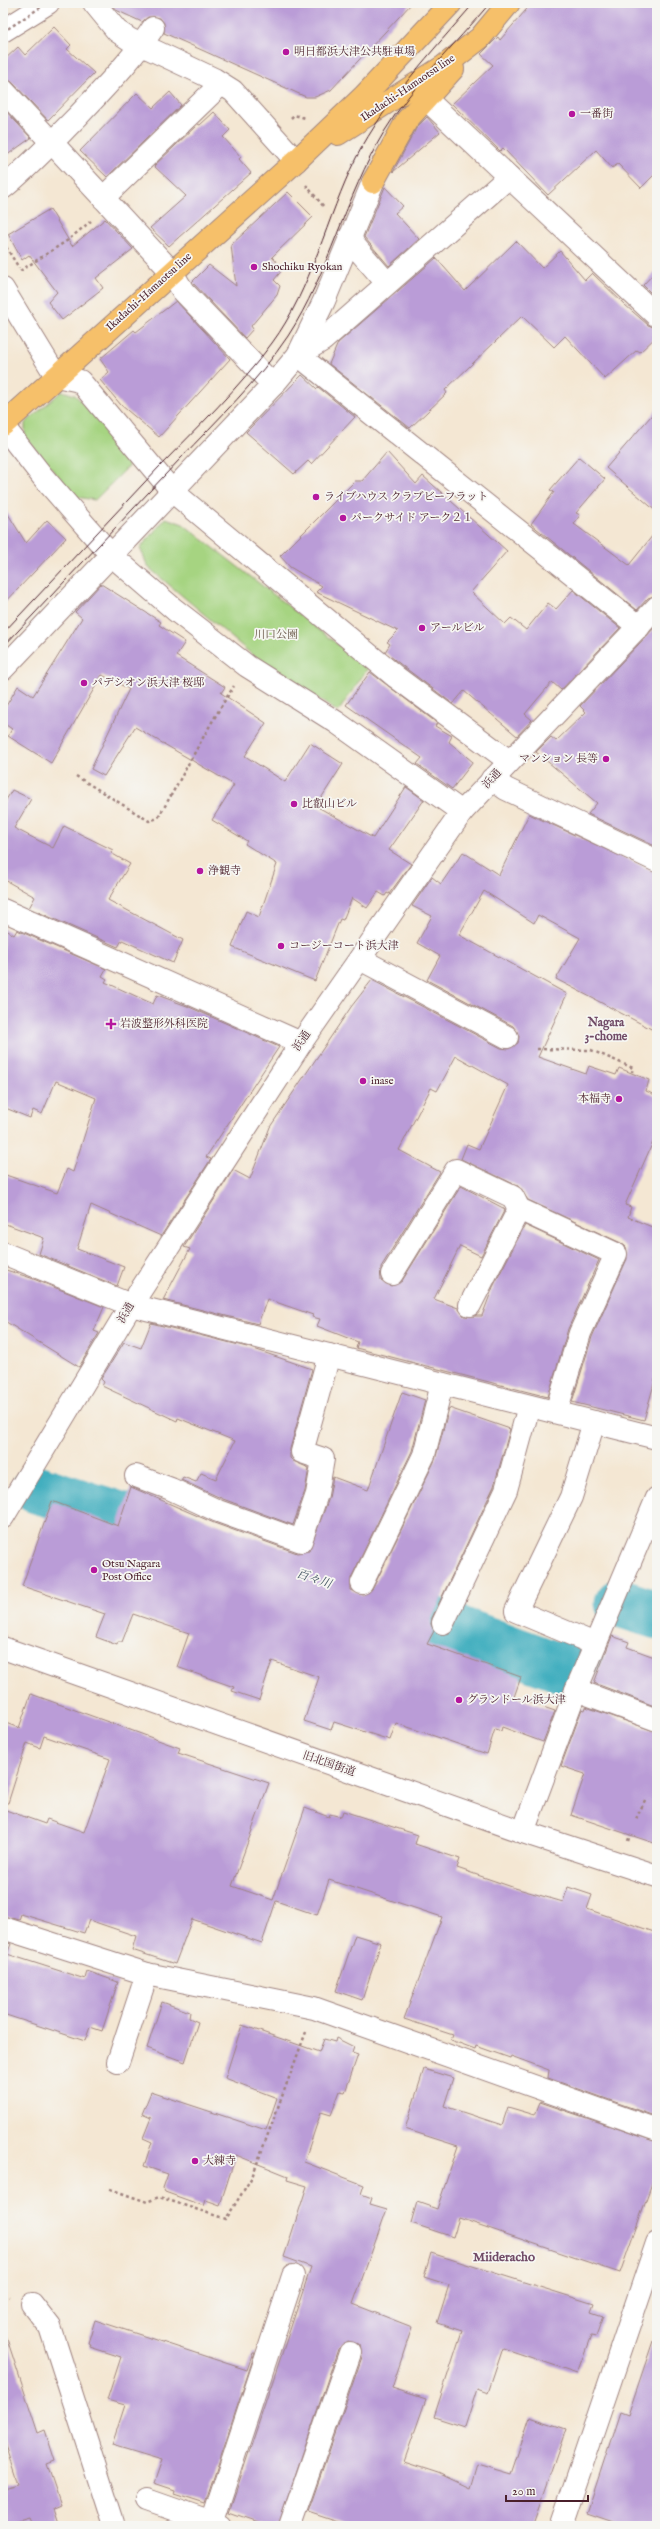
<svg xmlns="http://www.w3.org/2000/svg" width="660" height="2529" font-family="'IM FELL English','Noto Serif JP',serif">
<rect width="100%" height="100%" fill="#f6f6f2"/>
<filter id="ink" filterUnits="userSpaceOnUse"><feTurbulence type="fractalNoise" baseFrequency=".025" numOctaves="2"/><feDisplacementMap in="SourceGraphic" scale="8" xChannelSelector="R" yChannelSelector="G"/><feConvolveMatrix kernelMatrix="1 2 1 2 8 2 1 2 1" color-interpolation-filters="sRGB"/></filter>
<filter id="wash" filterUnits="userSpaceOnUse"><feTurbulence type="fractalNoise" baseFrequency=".012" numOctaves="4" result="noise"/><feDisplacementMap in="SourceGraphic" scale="16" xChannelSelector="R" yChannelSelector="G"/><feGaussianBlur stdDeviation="0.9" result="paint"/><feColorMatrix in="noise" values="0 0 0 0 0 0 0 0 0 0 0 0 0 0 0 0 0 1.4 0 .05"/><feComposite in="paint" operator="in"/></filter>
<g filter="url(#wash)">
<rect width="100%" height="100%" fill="#f4e7d3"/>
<g fill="#a6d481" stroke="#787a56">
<polygon points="62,391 75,395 128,452 128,467 95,500 76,497 25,437 25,423"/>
<polygon points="166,518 183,524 368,668 338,712 256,658 148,567 140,548"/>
</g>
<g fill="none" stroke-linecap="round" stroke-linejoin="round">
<g stroke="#42afbf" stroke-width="49">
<polyline points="36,1489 186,1537"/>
<polyline points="619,1603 657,1615"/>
<polyline points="390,1605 569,1671 579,1652"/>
</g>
</g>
<g id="blocks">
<g fill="#ba9cd7">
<polygon points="110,3 412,3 331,90 315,97 306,97 164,33 164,23 160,18 148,17 142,22 116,10"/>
<polygon points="532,3 657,3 657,172 641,188 618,164 612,168 596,150 548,195 503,148 500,151 452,104 493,65 481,54 498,37 500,40"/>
<polygon points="54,27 71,45 67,49 94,73 48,120 12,82 3,78 3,61 18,47 25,55"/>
<polygon points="170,92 181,105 107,177 80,151 137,93 153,108"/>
<polygon points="3,108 31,138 3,158"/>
<polygon points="214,112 230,130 223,137 241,157 239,159 251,173 169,246 150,228 186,196 154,166 198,124 200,125"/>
<polygon points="427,117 440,132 393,172 417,127"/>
<polygon points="385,187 403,206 395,213 419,239 389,266 364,237"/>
<polygon points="288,192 313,217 272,257 283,269 274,280 280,286 277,295 251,326 253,329 245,338 192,282 209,265 236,286 231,245"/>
<polygon points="50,209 72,246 105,219 133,249 96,278 103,288 62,320 48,302 57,292 29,255 22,260 8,234"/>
<polygon points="516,241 542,268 560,251 585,280 592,273 625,305 648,325 657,328 657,336 640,352 637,350 605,379 565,336 554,347 522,316 445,390 447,393 410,428 329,364 338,343 436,258 465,291"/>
<polygon points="657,270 657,299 643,285"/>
<polygon points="176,301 230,359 159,437 121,405 100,380 109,372 100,359 134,330 136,332"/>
<polygon points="302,375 317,389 318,387 355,417 311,464 308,461 294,474 246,432"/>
<polygon points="657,409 657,512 606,468"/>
<polygon points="387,452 416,484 423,476 507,551 471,592 505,624 511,618 526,630 548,603 556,609 573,590 620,628 561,690 552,682 525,714 532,720 517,736 464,691 453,704 404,667 385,652 390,644 387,642 398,631 316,592 322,586 290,567 280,556 355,481 362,481"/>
<polygon points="579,457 605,479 576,513 580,515 574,524 629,565 657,530 657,595 648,598 637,610 531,524 554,492 550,490"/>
<polygon points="3,506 26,543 47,520 66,538 3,605"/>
<polygon points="101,584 161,622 159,625 185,642 176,656 225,687 221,693 266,723 245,756 285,782 310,743 343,764 316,806 373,838 406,787 424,800 389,850 411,864 389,894 387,893 385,896 378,892 367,908 352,898 343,920 340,919 315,981 232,947 246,911 259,917 277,864 245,844 247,841 212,820 234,785 135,727 104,776 91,769 129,689 102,675 51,763 8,736 12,729 3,723 3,711 18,686 33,696 82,618 75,612"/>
<polygon points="657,625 657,847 588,814 597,803 536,752 551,737 556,741 586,712 580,706"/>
<polygon points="370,672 437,723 435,726 452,736 449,742 473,762 452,789 417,764 422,758 346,705"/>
<polygon points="12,790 31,799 14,828 53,848 64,826 113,850 111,853 130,864 108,900 183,940 173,963 122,940 118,947 29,908 35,897 3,879 3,805"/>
<polygon points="529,814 657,873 657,1032 556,979 580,938 538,915 534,923 484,891 459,935 567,994 538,1057 586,1074 589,1066 616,1075 619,1068 649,1080 646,1091 657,1096 657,1133 625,1205 631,1207 628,1217 657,1229 657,1373 644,1420 572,1402 592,1337 627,1259 626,1247 621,1243 528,1200 518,1186 461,1159 467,1144 479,1149 508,1085 456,1056 437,1091 431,1088 399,1150 440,1172 381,1267 381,1280 391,1286 402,1281 461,1186 505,1209 481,1256 460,1246 434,1299 458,1308 464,1316 482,1316 493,1287 525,1225 599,1260 568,1329 548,1397 356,1348 358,1342 317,1326 320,1319 312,1317 313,1315 267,1299 258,1324 163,1300 190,1249 184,1247 233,1170 250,1179 270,1127 351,1007 372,980 501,1048 508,1049 518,1043 519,1036 513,1026 427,980 440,956 417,943 432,916 412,906 432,877 441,884 463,852 499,875"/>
<polygon points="3,928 14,935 17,930 106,969 102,976 107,979 105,982 153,1004 157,995 187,1006 279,1047 206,1157 211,1159 161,1236 91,1205 77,1249 124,1267 117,1286 39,1254 44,1238 3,1223 3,1174 57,1193 67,1169 73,1172 96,1098 56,1081 42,1114 33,1110 30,1118 3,1107"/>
<polygon points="3,1269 31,1278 104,1307 94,1331 99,1333 79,1367 3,1320"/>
<polygon points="151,1323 251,1348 312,1369 290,1449 290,1458 293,1461 309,1468 305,1491 293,1525 223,1499 181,1480 183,1477 196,1482 201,1473 216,1479 235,1441 178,1418 177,1421 102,1386 104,1382 101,1379 124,1342 141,1348"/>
<polygon points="402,1392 425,1400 412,1451 351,1578 351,1590 363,1595 373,1588 435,1460 449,1408 510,1429 494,1486 432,1618 431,1624 434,1631 427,1644 521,1677 514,1697 555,1711 543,1742 502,1727 501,1731 495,1729 487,1754 396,1723 390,1740 334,1722 331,1730 304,1721 319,1677 272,1661 259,1700 232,1691 234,1687 177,1667 189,1633 133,1614 122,1642 118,1642 117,1645 96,1637 105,1614 22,1586 52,1501 118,1526 131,1487 214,1523 297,1553 309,1551 329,1498 333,1477 368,1490"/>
<polygon points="612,1636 629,1642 627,1647 657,1658 657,1707 594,1683"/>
<polygon points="31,1694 180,1748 178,1753 269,1783 232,1886 273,1900 305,1808 329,1817 330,1814 341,1817 343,1811 418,1835 415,1844 460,1859 457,1868 515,1888 563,1902 568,1887 592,1895 587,1909 657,1933 657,2117 548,2078 549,2070 511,2056 510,2058 476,2046 475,2049 451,2040 453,2035 404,2019 442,1917 329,1880 317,1915 276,1901 262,1943 192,1919 175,1964 132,1950 136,1936 89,1920 84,1933 21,1914 19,1920 3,1916 3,1809 45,1824 47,1819 84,1832 110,1759 44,1736 40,1748 27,1743 8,1803 3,1803 3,1722 19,1728"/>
<polygon points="586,1707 657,1732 657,1844 571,1815 585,1774 561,1766 582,1709 585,1710"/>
<polygon points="355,1935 381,1943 362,2000 336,1991"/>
<polygon points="3,1941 11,1944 7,1954 85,1979 87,1971 118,1982 102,2031 90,2027 85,2041 3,2014"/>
<polygon points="162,2002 190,2012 189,2018 198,2022 185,2062 147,2048"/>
<polygon points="242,2025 319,2052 324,2039 335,2042 336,2038 354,2047 352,2053 358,2055 345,2092 340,2091 331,2115 321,2112 304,2162 364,2185 361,2194 372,2198 370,2204 387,2209 353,2304 412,2327 392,2388 426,2399 404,2462 438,2473 470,2488 477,2464 511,2474 530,2417 566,2429 532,2526 350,2526 308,2512 362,2357 360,2345 348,2341 338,2349 278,2526 269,2526 229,2512 311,2267 284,2257 307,2186 287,2180 288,2176 236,2155 220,2205 206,2200 204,2206 165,2192 163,2188 168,2174 144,2166 152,2142 143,2138 151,2118 142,2114 151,2092 266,2130 277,2098 225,2078"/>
<polygon points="424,2069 453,2078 444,2106 502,2125 508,2107 535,2115 540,2102 657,2142 657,2169 620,2273 459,2218 453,2237 411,2223 417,2202 437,2209 458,2146 405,2129"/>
<polygon points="431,2253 594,2304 591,2312 603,2316 596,2336 591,2335 577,2373 503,2348 488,2393 477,2389 465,2427 434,2417 462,2331 437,2323 449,2285 424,2277"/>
<polygon points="95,2320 247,2370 253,2353 255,2353 205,2504 174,2494 175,2490 154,2483 162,2460 112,2445 125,2405 107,2400 121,2357 90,2347 91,2344 88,2343"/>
<polygon points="7,2339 38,2433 45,2430 55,2461 47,2464 61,2505 54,2508 60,2526 32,2526 29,2519 3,2526 3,2488 18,2484 3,2438 3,2340"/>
<polygon points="653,2341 657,2342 657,2526 625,2526 587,2513 620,2412 628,2415"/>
</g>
</g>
</g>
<g filter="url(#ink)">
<use href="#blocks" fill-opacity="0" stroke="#9f837f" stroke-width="1"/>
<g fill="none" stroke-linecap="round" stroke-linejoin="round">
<g stroke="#9f837f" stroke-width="24">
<g id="minor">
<polyline points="94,3 117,31 129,39 214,79 233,91 296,161"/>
<polyline points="3,31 48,3"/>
<polyline points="3,90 171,271 183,291 273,385"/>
<polyline points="426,99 657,316"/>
<polyline points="509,177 323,340 298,355 639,627"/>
<path d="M3,188C30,166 53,141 78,116C104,88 132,60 153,28"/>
<polyline points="103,198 221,84"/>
<polyline points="350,236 354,245 387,283"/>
<polyline points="3,289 56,376 80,381 172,491 396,677 509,761"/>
<polyline points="3,426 43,477 111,555 175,610 247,666 336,722 462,812"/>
<polyline points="3,669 273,385 298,355 324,301 373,182"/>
<polyline points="492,779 506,789 657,861"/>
<polyline points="3,910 301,1043"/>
<polyline points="360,959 507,1037"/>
<polyline points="3,1253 131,1305 657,1438"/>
<polyline points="392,1274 456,1170 513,1197 519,1209"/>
<polyline points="470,1305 519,1209 616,1254 580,1333 556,1412"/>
<polyline points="594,1422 571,1497 516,1611 595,1644"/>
<polyline points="136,1476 171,1489 218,1511 301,1541 317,1494 323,1459 302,1452 329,1355"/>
<polyline points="3,1517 131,1305 301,1043 462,812 657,607"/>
<polyline points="362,1583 424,1455 442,1384"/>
<polyline points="443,1623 506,1490 529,1406"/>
<polyline points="3,1648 523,1832 657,1876"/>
<polyline points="576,1690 657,1720"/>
<polyline points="523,1832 576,1690 657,1498"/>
<polyline points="3,1928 147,1974 314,2008 657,2130"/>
<polyline points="118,2062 147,1974"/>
<polyline points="32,2304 50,2327 114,2526"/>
<polyline points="147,2500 221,2526"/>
<polyline points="212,2523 293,2276"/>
<polyline points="290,2526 350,2353"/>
<polyline points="561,2526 657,2243"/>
</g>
</g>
<g stroke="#9f837f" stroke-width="24">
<g id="major">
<polyline points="338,134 444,66 480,38 509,3"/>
<polyline points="373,182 407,120 453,69"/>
<polyline points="3,425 296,161 364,96 451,3"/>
</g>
</g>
<g stroke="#9f837f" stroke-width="2.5" stroke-dasharray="3 3" stroke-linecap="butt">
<polyline points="291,118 294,115 305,118"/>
<polyline points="306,185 324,207"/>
<polyline points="3,242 19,268"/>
<polyline points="20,271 68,240 91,221"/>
<path d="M76,776L149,821L158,818C184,774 206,729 234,686"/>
<polyline points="537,1049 591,1050 633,1068 632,1072"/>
<polyline points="636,1819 646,1798"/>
<polyline points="628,1841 630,1835"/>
<polyline points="110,2189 147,2202 159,2197 226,2219 252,2177 306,2032"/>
<polyline points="3,2295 9,2297"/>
</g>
<use href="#minor" stroke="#fff" stroke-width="22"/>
<use href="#major" stroke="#f6c06b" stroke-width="22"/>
<g stroke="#4a1f2b" stroke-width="1">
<path d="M3,633C55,578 107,522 159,467C198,427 239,388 272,343C312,289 326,218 356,158C387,99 431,53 474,3"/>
<path d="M3,647C62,584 121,522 180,459C217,420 258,381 288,336C329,273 345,197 384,132C413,84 454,46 490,3"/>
</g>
<polyline stroke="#9f837f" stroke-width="2.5" stroke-dasharray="3 3" stroke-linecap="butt" points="3,32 47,3"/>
</g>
</g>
<g fill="#b5179e" stroke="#f6f6f2" stroke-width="1.5">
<circle cx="286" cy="52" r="4"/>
<circle cx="572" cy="114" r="4"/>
<circle cx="254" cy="267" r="4"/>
<circle cx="316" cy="497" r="4"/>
<circle cx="343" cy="518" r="4"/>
<circle cx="422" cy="628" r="4"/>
<circle cx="84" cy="683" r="4"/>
<circle cx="606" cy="759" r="4"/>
<circle cx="294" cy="804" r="4"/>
<circle cx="200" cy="871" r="4"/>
<circle cx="281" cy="946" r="4"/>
<path d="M109 1018h4v4h4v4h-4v4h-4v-4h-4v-4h4z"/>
<circle cx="363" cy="1081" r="4"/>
<circle cx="619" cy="1099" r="4"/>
<circle cx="94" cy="1570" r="4"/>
<circle cx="459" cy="1700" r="4"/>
<circle cx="195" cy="2161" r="4"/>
</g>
<g text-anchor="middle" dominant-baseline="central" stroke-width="3.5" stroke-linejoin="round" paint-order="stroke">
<g font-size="11" fill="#4a1f2b" stroke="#f6f6f2" text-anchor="start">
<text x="294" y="52">明日都浜大津公共駐車場</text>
<text x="580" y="114">一番街</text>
<text x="262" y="267">Shochiku Ryokan</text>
<text x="324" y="497">ライブハウス クラブビーフラット</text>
<text x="351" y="518">パークサイド アーク２１</text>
<text x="430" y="628">アールビル</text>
<text x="92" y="683">パデシオン浜大津 桜邸</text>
<text x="598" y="759" text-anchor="end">マンション 長等</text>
<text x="302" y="804">比叡山ビル</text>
<text x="208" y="871">浄観寺</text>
<text x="289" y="946">コージーコート浜大津</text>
<text x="120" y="1024">岩波整形外科医院</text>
<text x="371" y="1081">inase</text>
<text x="611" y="1099" text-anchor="end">本福寺</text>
<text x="102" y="1564">Otsu Nagara<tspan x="102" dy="13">Post Office</tspan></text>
<text x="467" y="1700">グランドール浜大津</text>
<text x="203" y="2161">大練寺</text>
</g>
<g font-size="11" fill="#4a1f2b" stroke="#f6f6f2">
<text transform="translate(408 88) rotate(-34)">Ikadachi-Hamaotsu line</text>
<text transform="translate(149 292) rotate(-42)">Ikadachi-Hamaotsu line</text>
<text transform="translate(492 779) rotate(-47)">浜通</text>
<text transform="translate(302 1041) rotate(-56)">浜通</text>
<text transform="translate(126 1313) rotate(-59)">浜通</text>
<text transform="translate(329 1764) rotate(19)">旧北国街道</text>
</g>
<g font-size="11" fill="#665545" stroke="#f6f6f2">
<text x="276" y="635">川口公園</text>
</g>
<g font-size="12" font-weight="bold" fill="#714b67" stroke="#f6f6f2">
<text x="606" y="1022">Nagara<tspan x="606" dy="14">3-chome</tspan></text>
</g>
<g font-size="12" font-style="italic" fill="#475966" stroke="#f6f6f2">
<text transform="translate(314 1579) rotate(19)">百々川</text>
</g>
<g font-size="13" font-weight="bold" fill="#714b67" stroke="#f6f6f2">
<text x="504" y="2257">Miideracho</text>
</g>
</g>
<rect width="660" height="2529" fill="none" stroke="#f6f6f2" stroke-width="16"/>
<path d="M506 2495v6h82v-6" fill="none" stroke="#4a1f2b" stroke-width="2"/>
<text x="512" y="2495" font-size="12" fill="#4a1f2b" stroke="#f6f6f2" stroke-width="3" paint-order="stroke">20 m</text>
</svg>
